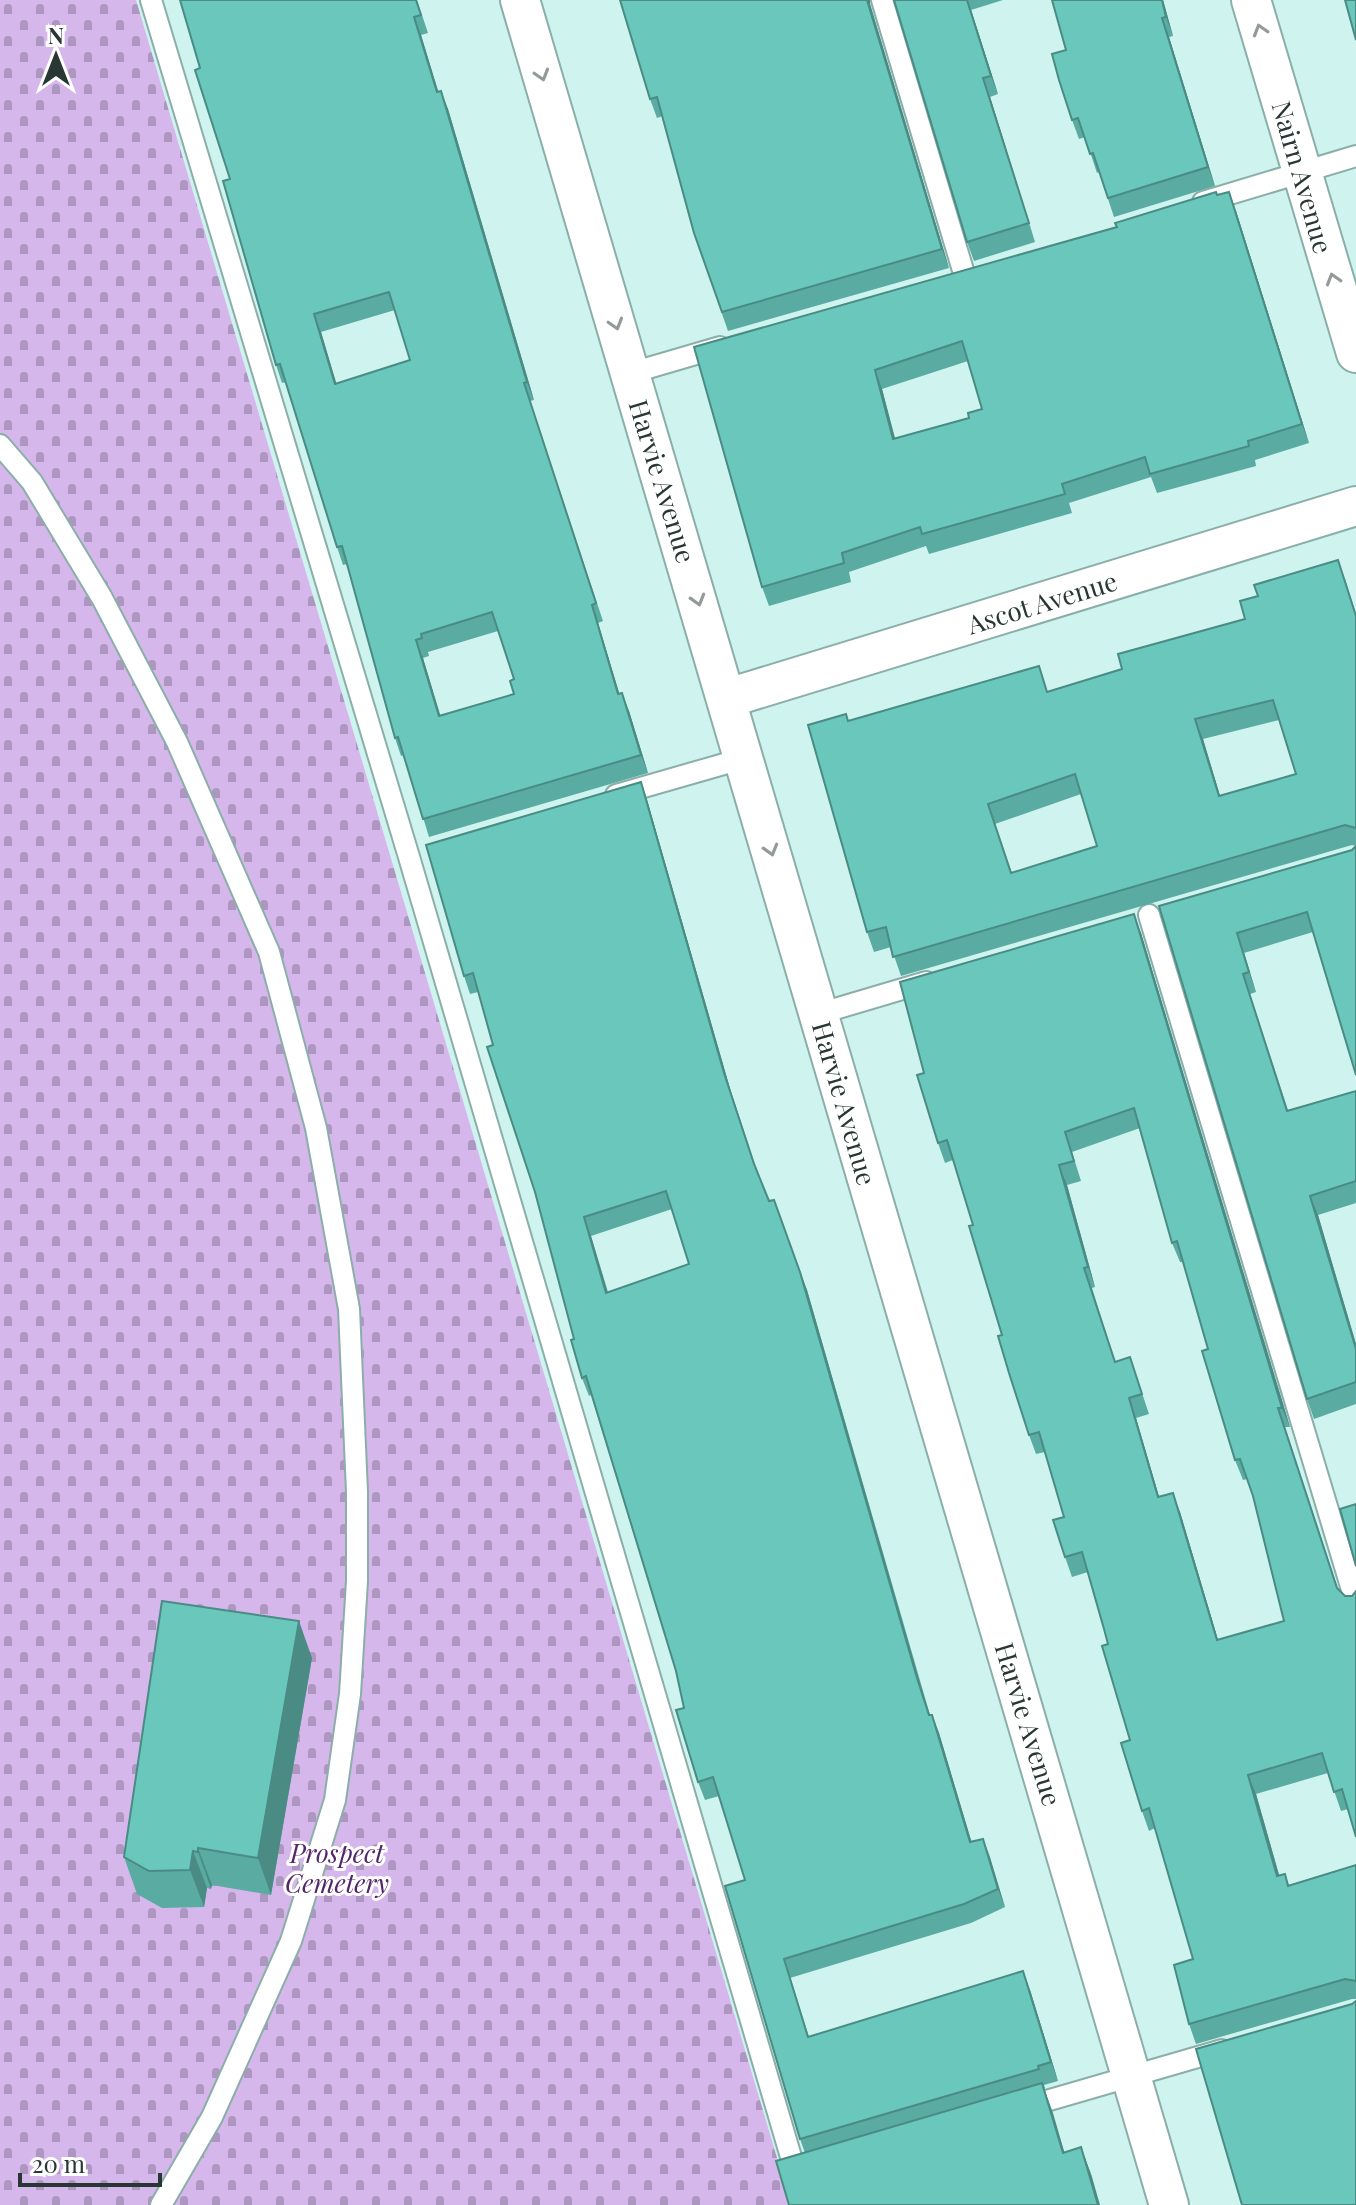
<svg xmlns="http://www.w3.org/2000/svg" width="1356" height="2205" font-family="'Playfair Display',serif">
<defs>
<pattern id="cemetery-stones" width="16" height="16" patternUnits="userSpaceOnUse" patternTransform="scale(2)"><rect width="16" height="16" fill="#d5b7ec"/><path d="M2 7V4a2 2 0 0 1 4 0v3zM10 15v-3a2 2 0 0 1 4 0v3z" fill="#ad96c0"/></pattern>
</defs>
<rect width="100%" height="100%" fill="#cff4ef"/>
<polygon fill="url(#cemetery-stones)" points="0,0 136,0 791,2205 0,2205"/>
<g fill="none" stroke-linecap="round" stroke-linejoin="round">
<g stroke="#8baea9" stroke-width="24">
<g id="lane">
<polyline points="151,0 409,857 796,2174 803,2172"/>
<polyline points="882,0 965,277"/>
<polyline points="1203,202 1356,156"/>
<polyline points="631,373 720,347"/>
<polyline points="0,445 32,482 102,598 177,742 269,952 316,1128 349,1309 357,1492 357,1581 350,1694 335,1800 291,1941 212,2117 161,2205"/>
<polyline points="616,795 745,758"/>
<polyline points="1149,915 1356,1603"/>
<polyline points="818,1014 926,982"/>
<polyline points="1022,2108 1222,2050"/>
</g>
</g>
<g stroke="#8baea9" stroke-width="42">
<g id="street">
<polyline points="520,0 1169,2205"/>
<polyline points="1251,0 1356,353"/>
<polyline points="728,698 1356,506"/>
</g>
</g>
<use href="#lane" stroke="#fff" stroke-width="20"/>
<use href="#street" stroke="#fff" stroke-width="38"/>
</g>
<g fill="#5aaba2" fill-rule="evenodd">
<path d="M180,0H417L428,33L421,35L438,92L448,109L534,400L530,401L603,621L598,623L619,694L629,711L648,773L429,837L404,755L401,756L395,738L347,564L343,565L337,547L286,382L282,383L276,365L230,179L200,68ZM395,310L410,360L336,384L321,332ZM498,631L514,679V694L440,716L423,658L429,656L428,652Z"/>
<polygon points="894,0 1003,0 971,10 998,94 990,97 1035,242 974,261 967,242"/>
<polygon points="1052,0 1163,0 1173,36 1169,37 1215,186 1114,217 1099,172 1097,173 1085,137 1079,139 1072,120 1066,50"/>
<polygon points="870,4 949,268 728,331 694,233 663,116 657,118 650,99"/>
<path d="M1217,195L1236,211L1309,443L1255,460L1256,466L1157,493L1151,477L1069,503L1072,513L929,554L926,546L849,572L851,582L769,606L762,587L694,347L1117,227ZM968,361L982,409L969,418L895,438L882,389Z"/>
<path d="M1345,579L1356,614V846L1352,845L901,976L891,947L874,952L867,932L849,721L1048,692L1122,669ZM1279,720L1296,774L1220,796L1203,739ZM1081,794L1097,846L1012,873L995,824Z"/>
<path d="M641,782L647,800L731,1092L758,1174L807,1290L930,1715H932L939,1733L971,1841L983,1839L1005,1907L971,1923L790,1978L809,2037L1030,1990L1058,2081L1044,2085L1045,2088H1044L1064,2152L1081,2147L1092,2177L805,2153L800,2139L745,1880L719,1796L705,1800L698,1782L684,1708L676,1671L591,1395L589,1396L582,1378L574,1339L535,1192L478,992L470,994L464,976ZM672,1209L689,1264L608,1292L591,1236Z"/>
<polygon points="1352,850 1313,932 1244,953 1256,992 1250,994 1288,1110 1356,1091 1356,1203 1318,1215 1356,1344 1356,1404 1314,1419 1307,1399 1159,906"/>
<path d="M1141,933L1290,1427H1285L1338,1589L1345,1596H1352L1348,1809L1341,1811L1328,1773L1256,1794L1279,1875L1285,1874L1289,1885L1356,1865V1999H1352L1196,2044L1189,2024L1193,1959L1155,1828L1149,1831L1142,1811L1130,1740L1104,1629L1088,1572L1072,1577L1065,1557L1064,1517L1045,1452L1036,1454L1029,1435L973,1225L953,1160L945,1163L938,1143L924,1073ZM1140,1128L1172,1243L1180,1262H1183L1208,1349L1235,1460L1243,1480L1247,1479L1253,1496L1284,1621L1218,1640L1180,1512L1159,1497L1136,1418L1149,1414L1130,1357L1115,1362L1092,1288L1095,1287L1067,1185L1081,1181L1072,1152Z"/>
<polygon points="312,1658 271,1895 212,1885 211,1889 207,1888 204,1907 162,1908 137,1894 124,1857"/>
</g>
<g fill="#4a8b84">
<polygon points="867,0 870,0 870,4 949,268 942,249"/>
<polygon points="967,0 971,10 998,94 991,76"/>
<polygon points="1162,0 1163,0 1173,36 1166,17"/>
<polygon points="414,17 421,35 444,110 437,92"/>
<polygon points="1162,18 1169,37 1215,186 1208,167"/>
<polygon points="983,78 990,97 1035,242 1029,223"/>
<polygon points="441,91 448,109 534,400 527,382"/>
<polygon points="1229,192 1236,211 1309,443 1302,424"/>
<polygon points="314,314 321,332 342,402 335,384"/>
<polygon points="875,370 882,389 900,458 893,439"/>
<polygon points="592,605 598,623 625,712 618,694"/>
<polygon points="416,640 423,658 446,734 439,716"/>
<polygon points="622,693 629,711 648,773 641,755"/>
<polygon points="1195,719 1203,739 1226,816 1219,796"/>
<polygon points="641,782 647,800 731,1092 761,1182 724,1073"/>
<polygon points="1134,914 1141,933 1290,1427 1282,1408"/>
<polygon points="1237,933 1244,953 1256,992 1249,972"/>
<polygon points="1059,1165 1067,1185 1095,1287 1088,1267"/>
<polygon points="1310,1196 1318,1215 1356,1344 1356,1349"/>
<polygon points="774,1200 807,1290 924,1697 936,1734 917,1678"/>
<polygon points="584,1217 591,1236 613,1311 606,1293"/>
<polygon points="1129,1398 1136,1418 1165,1517 1158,1497"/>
<polygon points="1173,1493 1180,1512 1224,1660 1217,1640"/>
<polygon points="299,1621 312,1658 271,1895 258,1858"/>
<polygon points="932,1715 939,1733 977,1860 970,1842"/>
<polygon points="1248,1775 1256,1794 1285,1896 1277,1876"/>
<polygon points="983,1839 990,1857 1005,1907 998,1889"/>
<polygon points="198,1848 212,1885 211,1889 198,1852"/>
<polygon points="193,1851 207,1888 204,1907 190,1870"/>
<polygon points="1023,1971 1030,1990 1058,2081 1051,2062"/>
<polygon points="1042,2083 1053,2113 1073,2182 1063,2153"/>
<polygon points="1081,2147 1092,2177 1100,2205 1098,2205"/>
</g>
<g fill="#69c7bc" stroke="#4a8b84" stroke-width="2" fill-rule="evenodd">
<path d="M180,0H416L421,15L414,17L437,92L441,91L527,382L524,383L596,603L592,605L618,694L622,693L641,755L423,819L398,737L395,738L342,546L337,547L280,364L276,365L223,181L230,179L195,70L200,68ZM389,292L410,360L335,384L314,314ZM492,612L514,679L510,681L514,694L439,716L416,640L422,638L421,634Z"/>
<polygon points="620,0 867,0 942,249 722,312 694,233 657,97 650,99"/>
<polygon points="894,0 967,0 991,76 983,78 1029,223 967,242"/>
<polygon points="1052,0 1162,0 1166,17 1162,18 1208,167 1108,198 1093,153 1090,154 1078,118 1072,120 1059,80 1052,54 1066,50"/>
<polygon points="1345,0 1356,0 1356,40"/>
<path d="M1216,192L1217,195L1229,192L1302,424L1248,441L1249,446L1150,474L1145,457L1062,484L1065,494L922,534L920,527L842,553L844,563L762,587L694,347L1117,227L1115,223ZM962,341L982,409L968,413L969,418L893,439L875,370Z"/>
<path d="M1338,560L1356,616V828L1345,825L893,957L886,927L867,932L808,725L846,714L848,721L1039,666L1047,692L1122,669L1118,654L1245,619L1240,601L1258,596L1254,585ZM1273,700L1296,774L1219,796L1195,719ZM1075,774L1097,846L1011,873L988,804Z"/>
<path d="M641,782L724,1073L754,1164L769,1201L774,1200L800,1272L917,1678L929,1715H932L970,1842L983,1839L998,1889L964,1904L784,1959L808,2037L1023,1971L1051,2062L1038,2066L1039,2069L800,2139L725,1886L745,1880L713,1777L698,1782L676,1710L684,1708L676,1671L586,1376L582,1378L571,1340L574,1339L535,1192L487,1047L493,1045L473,973L464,976L426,845ZM666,1191L689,1264L606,1293L584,1217Z"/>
<polygon points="1356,846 1356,1075 1307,912 1237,933 1249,972 1243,974 1287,1111 1356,1091 1356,1181 1310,1196 1356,1349 1356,1382 1307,1399 1159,906 1352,850"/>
<path d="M1134,914L1282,1408H1278L1337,1588L1345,1596H1352L1356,1591V1837L1342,1789L1334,1792L1322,1753L1248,1775L1277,1876L1285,1874L1288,1886L1356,1865V1981L1345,1979L1189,2024L1174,1965L1193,1959L1149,1808L1142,1811L1121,1743L1130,1740L1102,1646L1108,1644L1104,1629L1082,1552L1065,1557L1053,1520L1064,1517L1039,1432L1029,1435L1009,1373L998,1336L1002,1335L969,1226L973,1225L947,1140L938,1143L917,1075L924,1073L900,982ZM1134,1108L1172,1243L1177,1241L1208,1349L1202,1351L1235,1460L1240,1459L1253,1496L1284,1621L1217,1640L1173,1493L1158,1497L1129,1398L1142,1394L1130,1357L1115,1362L1084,1268L1088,1267L1059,1165L1074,1161L1065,1132Z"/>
<polygon points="1356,1504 1356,1566 1340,1509"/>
<polygon points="162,1601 299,1621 258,1858 198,1848 198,1852 193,1851 190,1870 149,1871 124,1857"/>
<polygon points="1356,2001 1356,2205 1242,2205 1196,2049 1352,2004"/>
<polygon points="1042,2083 1063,2153 1081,2147 1098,2205 789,2205 776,2161"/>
</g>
<defs><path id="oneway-chevron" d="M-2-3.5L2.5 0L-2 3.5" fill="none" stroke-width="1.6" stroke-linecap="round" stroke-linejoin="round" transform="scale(2)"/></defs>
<g stroke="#949a9a">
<use href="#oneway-chevron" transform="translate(1260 30) rotate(-107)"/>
<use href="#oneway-chevron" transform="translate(542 75) rotate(73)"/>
<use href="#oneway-chevron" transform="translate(1333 279) rotate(-107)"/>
<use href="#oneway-chevron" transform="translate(616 324) rotate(73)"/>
<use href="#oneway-chevron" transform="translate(698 600) rotate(74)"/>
<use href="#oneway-chevron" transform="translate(771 850) rotate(74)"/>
</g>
<g text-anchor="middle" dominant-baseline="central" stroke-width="6" stroke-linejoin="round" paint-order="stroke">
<g font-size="26" fill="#283634" stroke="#fff">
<text transform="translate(1303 177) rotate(74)">Nairn Avenue</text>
<text transform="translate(663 481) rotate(73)">Harvie Avenue</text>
<text transform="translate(1042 602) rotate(-17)">Ascot Avenue</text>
<text transform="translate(845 1103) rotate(74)">Harvie Avenue</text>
<text transform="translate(1029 1724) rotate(73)">Harvie Avenue</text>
</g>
<g font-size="26" font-style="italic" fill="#52266d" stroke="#fff">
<text x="337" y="1852">Prospect<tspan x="337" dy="30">Cemetery</tspan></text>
</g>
</g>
<g transform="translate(56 56)" stroke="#ffffff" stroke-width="6" paint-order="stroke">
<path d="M0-6L14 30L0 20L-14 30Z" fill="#283634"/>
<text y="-12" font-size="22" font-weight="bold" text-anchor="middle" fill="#283634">N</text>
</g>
<path d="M20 2173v12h140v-12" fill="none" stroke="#283634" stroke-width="4"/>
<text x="32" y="2173" font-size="24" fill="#283634" stroke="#ffffff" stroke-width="6" paint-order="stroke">20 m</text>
</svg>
